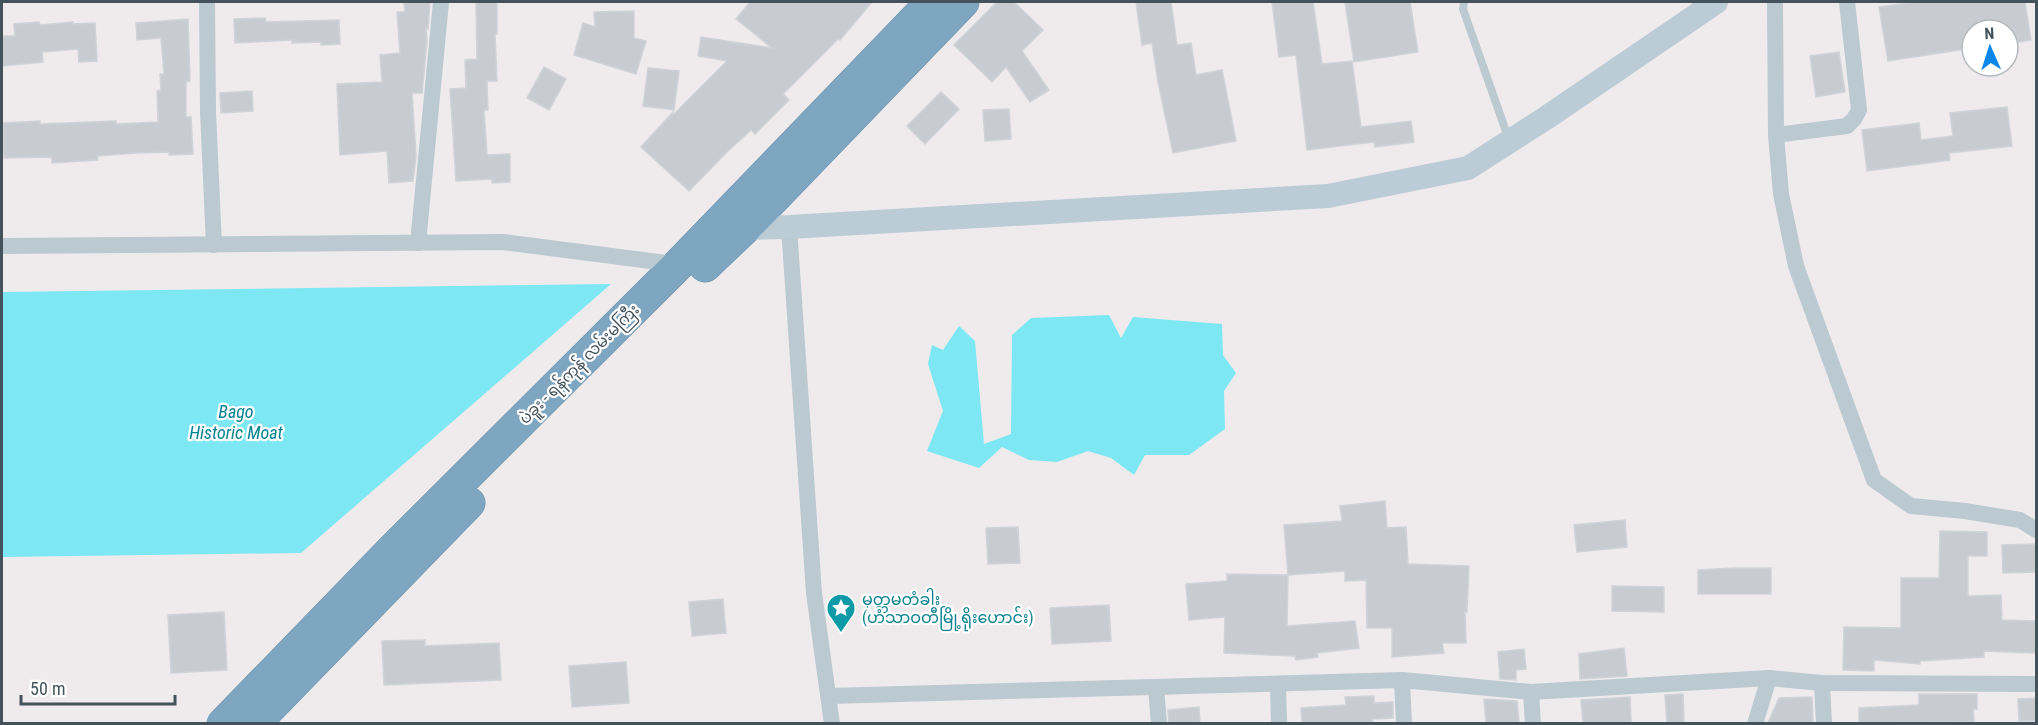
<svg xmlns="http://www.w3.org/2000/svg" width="2038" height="725" font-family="'Roboto Condensed','Noto Sans Myanmar',sans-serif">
<rect width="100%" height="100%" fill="#efebec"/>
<g fill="#7de8f3">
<polygon points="611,284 301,553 2,557 2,292"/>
<polygon points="1109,315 1121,338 1133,317 1222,324 1223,355 1236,373 1224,391 1225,429 1189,455 1145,455 1134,475 1111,458 1088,451 1057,462 1029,460 1002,447 979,468 927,451 943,411 928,364 932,345 943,350 959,326 975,341 984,444 1011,434 1012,335 1031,318"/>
</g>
<g fill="#c8ccd1" stroke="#cfd3d8" stroke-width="1.5">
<polygon points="404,2 430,2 428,29 426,29 427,41 422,93 412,93 416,156 413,181 389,183 387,151 340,155 337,84 382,82 380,55 400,53 397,12 405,12"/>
<polygon points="476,2 497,2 497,34 495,34 497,81 487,81 488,110 484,110 487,155 510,154 510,182 492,183 492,179 456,181 450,89 466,88 465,60 477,59"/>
<polygon points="750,2 872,2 840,40 838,39 783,94 789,100 755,134 751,130 728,151 689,191 641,147 673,112 673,115 727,61 698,56 701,37 772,48 736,19"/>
<polygon points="997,2 1014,2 1043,30 1022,51 1049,90 1030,102 1006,67 992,82 954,45"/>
<polygon points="1136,2 1171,2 1177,45 1191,43 1196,75 1222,70 1236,141 1173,153 1158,82 1152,43 1142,45"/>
<polygon points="1272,2 1313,2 1322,64 1352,61 1361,127 1411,121 1414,142 1375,147 1374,142 1307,150 1296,55 1279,57"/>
<polygon points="1345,2 1410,2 1418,52 1354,62"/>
<polygon points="1916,2 2025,2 2031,40 2008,44 2008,30 1972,30 1972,48 1888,61 1879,7"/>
<polygon points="634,11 634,38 646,41 636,74 574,55 583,23 595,27 594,12"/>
<polygon points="265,18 266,22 339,20 340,44 321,45 321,42 292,43 292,40 235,43 234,19"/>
<polygon points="188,19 190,81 186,82 186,117 191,117 193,154 169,155 169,152 137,153 97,156 98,160 52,163 52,157 4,158 3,123 40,121 40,124 116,121 116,124 158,122 157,91 161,90 160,74 164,74 161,38 137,40 136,23"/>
<polygon points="39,22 40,25 73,22 73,24 95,23 97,61 79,62 78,49 42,52 43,62 2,66 2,36 15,36 14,24"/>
<polygon points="1839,52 1845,92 1816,97 1810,56"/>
<polygon points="544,67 566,79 549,110 527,98"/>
<polygon points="648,68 679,71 674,110 643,106"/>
<polygon points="252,91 253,111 221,113 220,93"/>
<polygon points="941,92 959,109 925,144 907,126"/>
<polygon points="2007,107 2012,146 1949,153 1950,160 1867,171 1862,130 1919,123 1921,140 1953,136 1950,113"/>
<polygon points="1009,109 1011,139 985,141 983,110"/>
<polygon points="1385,501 1387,528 1406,527 1408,564 1469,566 1467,612 1465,612 1466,643 1442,643 1444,653 1392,657 1392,628 1367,628 1366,580 1345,581 1345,571 1288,575 1284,525 1342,521 1340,506"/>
<polygon points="1625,520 1627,547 1577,552 1574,525"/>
<polygon points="1018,527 1020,563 988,564 986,528"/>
<polygon points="1940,531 1987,532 1987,556 1968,556 1968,596 2001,595 2002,620 2037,621 2037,653 1984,651 1984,657 1920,661 1920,664 1874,660 1874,671 1843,670 1844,627 1901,628 1901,578 1939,578"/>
<polygon points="2037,544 2037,572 2003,573 2002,545"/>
<polygon points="1734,568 1771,568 1771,594 1698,594 1698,570"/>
<polygon points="1227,574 1288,575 1287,626 1355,621 1359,648 1317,653 1318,657 1296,660 1295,656 1224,653 1225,617 1189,620 1186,584 1227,581"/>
<polygon points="1612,586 1664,587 1664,612 1612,611"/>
<polygon points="723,599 726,633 692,636 689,602"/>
<polygon points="1109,605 1111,641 1052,644 1050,608"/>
<polygon points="224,612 227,670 171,673 168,615"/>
<polygon points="425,640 425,646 499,643 501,680 384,685 382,641"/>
<polygon points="1624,648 1627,676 1580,679 1579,654"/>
<polygon points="1524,649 1526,669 1516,670 1516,680 1500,679 1498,652"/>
<polygon points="626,662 629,703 572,707 569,666"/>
<polygon points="1683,694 1684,723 1667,723 1665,695"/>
<polygon points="1919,694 1977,694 1977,709 1973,709 1974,722 1859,723 1859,708 1919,705"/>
<polygon points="1374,696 1374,703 1393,702 1393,718 1372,719 1373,723 1302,723 1301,708 1346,705 1345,697"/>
<polygon points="1630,697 1631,723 1583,723 1581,700"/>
<polygon points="1812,697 1813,723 1768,723 1779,698"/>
<polygon points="2037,698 2037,721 2019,721 2018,699"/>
<polygon points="1484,699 1517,701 1519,723 1486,723"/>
<polygon points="1199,707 1200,723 1169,723 1168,710"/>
</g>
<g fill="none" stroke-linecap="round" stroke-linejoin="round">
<g stroke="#6a91ac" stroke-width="33">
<g id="highway">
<polyline points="705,266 745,228 963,2"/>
<polyline points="223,724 393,549 679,264 932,2"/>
<polyline points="254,724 469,503"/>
</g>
</g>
<polyline stroke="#bbc9d0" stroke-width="8" points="1464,2 1463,9 1509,140"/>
<g stroke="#bbc9d0" stroke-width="16">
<polyline points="207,2 208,112 214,245"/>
<polyline points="1775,2 1776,135 1781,194 1796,266 1874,480 1911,506 1965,511 2020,520 2036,530"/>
<polyline points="1776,135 1847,126 1854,119 1859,110 1847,2"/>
<polyline points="789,227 814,593 832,724"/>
<polyline points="418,243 441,2"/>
<polyline points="2,246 503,242 682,265"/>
<polyline points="1402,680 1404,724"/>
<polyline points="1822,683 1824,724"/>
<polyline points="1278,685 1279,724"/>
<polyline points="1156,687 1159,724"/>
<polyline points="1531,692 1533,724"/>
<polyline points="829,696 1402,680 1531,692 1769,678 1822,683 2036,684"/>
<polyline points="1755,724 1769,678"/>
</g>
<polyline stroke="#bcccd7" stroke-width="24" points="735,227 745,228 789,227 1328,196 1468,168 1546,118 1716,2"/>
<use href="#highway" stroke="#7ea6c0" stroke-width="32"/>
</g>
<defs>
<g id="sight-pin" transform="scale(1.5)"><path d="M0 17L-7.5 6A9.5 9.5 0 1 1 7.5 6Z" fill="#0f9aa8" stroke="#fff"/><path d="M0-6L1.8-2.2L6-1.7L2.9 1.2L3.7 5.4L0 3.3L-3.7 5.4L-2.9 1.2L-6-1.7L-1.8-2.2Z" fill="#fff"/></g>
</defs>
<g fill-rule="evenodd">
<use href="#sight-pin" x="841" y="608"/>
</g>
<g text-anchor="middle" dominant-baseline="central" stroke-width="4.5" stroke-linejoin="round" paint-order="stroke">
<g font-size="16" fill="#43525b" stroke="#fff">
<text transform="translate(579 364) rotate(-45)">ပဲခူး - ရန်ကုန် လမ်းမကြီး</text>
</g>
<g font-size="16" fill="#0d838f" stroke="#fff" text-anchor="start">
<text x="862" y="599">မုတ္တမတံခါး<tspan x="862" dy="18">(ဟံသာဝတီမြို့ရိုးဟောင်း)</tspan></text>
</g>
<g font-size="18" font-style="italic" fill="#038390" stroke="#fff">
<text x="236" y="411">Bago<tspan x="236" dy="21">Historic Moat</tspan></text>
</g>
</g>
<rect width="2038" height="725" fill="none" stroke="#43525b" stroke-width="6"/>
<g transform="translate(1990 48) rotate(357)"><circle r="28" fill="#ffffff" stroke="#b4babd" stroke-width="1.5"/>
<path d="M0-4.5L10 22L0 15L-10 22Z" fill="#0a87eb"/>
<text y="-9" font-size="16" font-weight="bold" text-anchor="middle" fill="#43525b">N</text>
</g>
<path d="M21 695v9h154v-9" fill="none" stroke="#43525b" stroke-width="3"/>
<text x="30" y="695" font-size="18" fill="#43525b" stroke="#ffffff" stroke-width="4.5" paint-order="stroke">50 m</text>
</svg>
